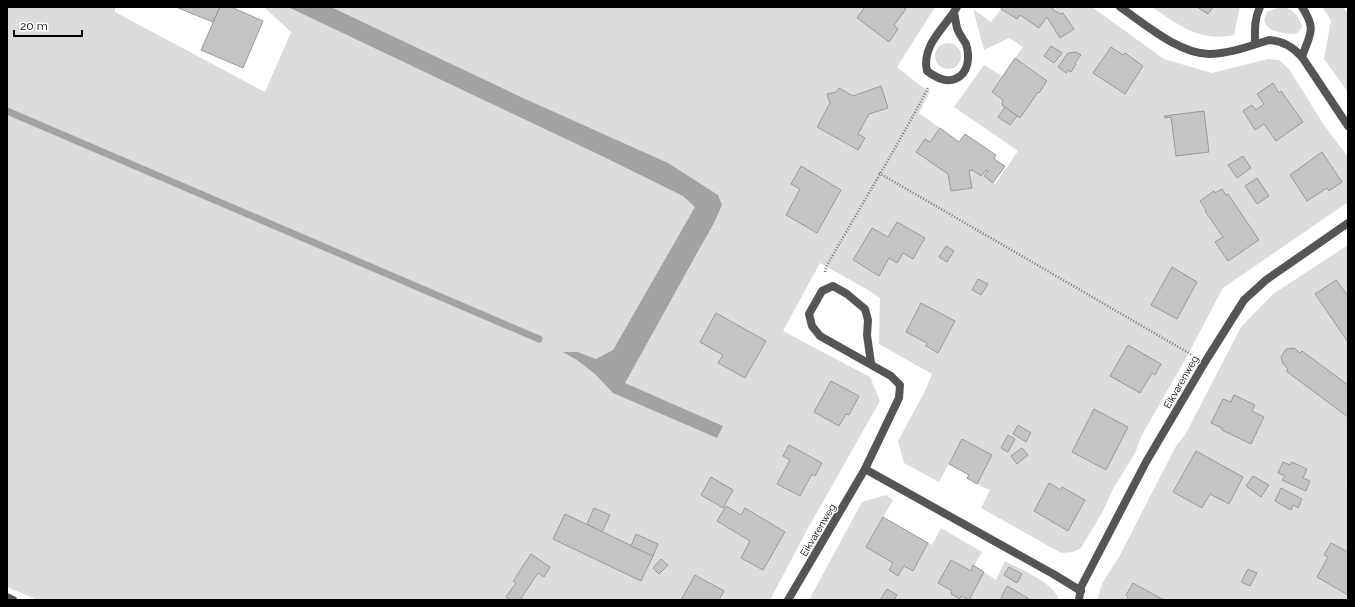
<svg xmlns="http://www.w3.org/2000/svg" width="1355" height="607" font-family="Raleway,sans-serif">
<rect width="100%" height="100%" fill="#fff"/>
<g fill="#dcdcdc" fill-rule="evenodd">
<path d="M7,7H115V12L265,92L291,32L264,7H865L857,19L889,41L898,29L894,25L905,9L903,7H935L897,67L921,86L930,91L919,113L940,128L930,142L925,139L916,152L948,174L952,191L972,188L969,171L972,170L981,176L986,170L988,171L984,177L995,184L1018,151L954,107L984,65L1002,76L992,92L1003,100L1002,103L1005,107L998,117L1010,125L1017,116L1020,118L1038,92L1039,93L1047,81L1015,58L1023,47L1009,38L984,50L973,9L991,22L1001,9L1017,19L1020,15L1039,28L1047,17L1060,38L1073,29L1064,13L1060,14L1052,9L1053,7H1092L1164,59L1212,73L1268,59L1279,60L1289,69L1324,125L1348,157V202L1223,288L1186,358L1142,435L1135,453L1113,489L1103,511L1081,548L1073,552L1062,553L1052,548L981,508L990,490L977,484L992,455L962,439L939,482L904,463L898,441L926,389L932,374L879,344L880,298L868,290L820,263L783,331L870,377L880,401L807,530L770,600H719L724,591L696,575L681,600H520L538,573L544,577L550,567L531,554L513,580L516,583L506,597L510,600H38L7,587ZM1111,47L1123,55L1125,53L1143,66L1124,94L1094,73ZM1076,52L1081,55L1075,63L1076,64L1071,72L1068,70L1065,73L1058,67L1068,54ZM1273,83L1279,93L1281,92L1303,122L1276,141L1264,124L1255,130L1243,112L1252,105L1256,110L1264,104L1257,94ZM881,86L888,108L869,114L858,134L865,138L857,150L817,127L830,103L828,94L836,92L839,88L853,96ZM1204,112L1208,152L1176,156L1171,117L1165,118ZM1322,152L1342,182L1329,191L1327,188L1307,201L1290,175ZM1242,156L1251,168L1237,178L1228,165ZM801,166L841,190L817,233L786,215L800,189ZM1257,178L1268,196L1257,204L1245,186ZM1222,189L1226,195H1228L1259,240L1228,261L1216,242L1223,237L1205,211L1206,210L1200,201L1214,192L1215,193ZM722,205L699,251L624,383L722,426L607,386ZM897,222L925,239L913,259L903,253L897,263L889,258L879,276L853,261L872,228L888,237ZM1172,267L1197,282L1177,319L1151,305ZM921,303L955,321L938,353L926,347L927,343L906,332ZM1128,345L1161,364L1155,375L1152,373L1140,393L1110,376ZM831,381L859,396L849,415L846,414L839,426L814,412ZM1094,410L1105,470L1072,452ZM789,445L822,464L815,476L812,474L800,496L777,484L790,460L783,456ZM711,478L733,490L722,508L701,495ZM1049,483L1061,489L1062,487L1085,500L1068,531L1034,511ZM726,506L741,515L745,508L785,532L763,570L741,558L750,541L717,521ZM594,508L609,515L602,532L631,546L636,534L658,544L641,581L553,539L587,524Z"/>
<path d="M1152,7H1197L1208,14L1213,7H1240L1234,35C1200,42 1180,26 1152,7Z"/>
<path d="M1280,7C1292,7 1298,15 1302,26C1301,28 1299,32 1297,33C1292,36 1273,31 1269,28C1266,26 1265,23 1264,20L1267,12Z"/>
<polygon points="1322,7 1343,7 1348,14 1348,92 1324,59 1331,20"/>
<circle cx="948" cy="56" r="13"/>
<path d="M1348,245V296L1336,280L1315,295L1348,342V385L1302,351L1300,353L1294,348L1286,349L1281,357L1283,364L1288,369L1286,371L1348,417V477L1346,481L1348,482V552L1331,543L1324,555L1328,557L1317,577L1348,595V600H1164L1134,583L1126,595L1128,598L1127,600H1097L1103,582L1119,557L1176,446L1185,435L1241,327L1273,294ZM1235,395L1255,405L1252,411L1264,417L1251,444L1222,430V428L1211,423L1223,399L1231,402ZM1196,451L1243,478L1229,504L1210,494L1202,508L1173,492ZM1292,462L1307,468L1303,478L1310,481L1306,491L1283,480ZM1253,476L1269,485L1262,496L1247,486ZM1281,488L1302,499L1298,507L1293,505L1291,509L1275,501Z"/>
<polygon points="886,495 893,500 866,547 893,563 889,570 898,576 904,566 913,571 928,543 932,545 941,528 982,552 971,571 951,560 938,583 952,591 951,594 960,599 961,596 968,600 894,600 897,595 887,589 880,600 809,600 862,502"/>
<path d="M1005,561C1020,569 1055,583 1059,600H1027L1028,597L1007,586L1000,600H969L984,572L996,580Z"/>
</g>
<polygon fill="#a3a3a3" points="288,7 331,7 523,98 668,163 718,195 722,205 714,223 625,383 723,426 717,438 613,393 595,374 577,360 563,352 578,352 596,359 613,350 695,207 683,196 604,157"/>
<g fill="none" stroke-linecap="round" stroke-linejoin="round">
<polyline stroke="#a3a3a3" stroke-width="7" points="7,111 539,339"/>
</g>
<g fill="#c4c4c4" stroke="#999">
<polygon points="176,7 220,7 213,22"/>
<polygon points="220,7 231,7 263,21 243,68 201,50"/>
<polygon points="865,7 903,7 906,9 894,25 898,29 889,42 857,18"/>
<polygon points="1002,7 1053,7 1052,9 1060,14 1063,13 1074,29 1060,38 1047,17 1039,28 1020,15 1017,19 1001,9"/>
<polygon points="1197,7 1213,7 1208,14"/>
<polygon points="1051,46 1062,53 1054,63 1044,56"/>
<polygon points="1111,47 1123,55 1125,53 1143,66 1125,94 1093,73"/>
<polygon points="1076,52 1081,55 1075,63 1076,64 1071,72 1068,70 1066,73 1058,67 1068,53"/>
<polygon points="1015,58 1047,81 1039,93 1038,92 1020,118 1003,106 1002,103 1003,100 992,92"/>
<polygon points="1273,83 1279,93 1281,91 1303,122 1276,141 1264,124 1255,130 1243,111 1252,105 1256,110 1264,104 1257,94"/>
<polygon points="881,86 888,108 869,114 858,134 865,138 858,150 817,127 830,103 827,94 836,92 839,88 853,96"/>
<polygon points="1005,107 1017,116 1010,125 998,117"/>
<polygon points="1204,111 1209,152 1176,156 1171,117 1165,118 1164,116"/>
<polygon points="940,128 959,142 965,134 996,155 994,159 1005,166 993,183 984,176 988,171 986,170 981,176 972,170 969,171 972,188 951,191 948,174 916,152 925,139 930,142"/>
<polygon points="1322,152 1342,182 1329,191 1327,188 1307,201 1290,175"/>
<polygon points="1243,156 1251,168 1237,178 1228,165"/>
<polygon points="801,166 841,190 817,233 786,215 800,189 791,184"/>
<polygon points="1257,178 1269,196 1257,204 1245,186"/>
<polygon points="1222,189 1226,195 1228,194 1259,240 1228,261 1215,242 1223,237 1205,211 1206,210 1200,201 1214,191 1215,193"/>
<polygon points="897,222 925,238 913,259 903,253 897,263 889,258 879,276 853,260 872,228 888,237"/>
<polygon points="946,246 954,251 947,262 939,257"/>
<polygon points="1172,267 1197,282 1177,319 1151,305"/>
<polygon points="978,279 988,284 981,295 972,290"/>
<polygon points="1336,280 1348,296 1348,342 1315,294"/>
<polygon points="921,303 955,321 938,353 926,346 927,343 906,332"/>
<polygon points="716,313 766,341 745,378 718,363 723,355 700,342"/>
<polygon points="1128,345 1161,364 1155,375 1152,373 1140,393 1110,376"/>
<polygon points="1294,348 1300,353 1302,351 1348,385 1348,417 1286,371 1288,369 1283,364 1281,357 1286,349"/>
<polygon points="831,381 859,396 849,415 846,414 839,426 814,412"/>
<polygon points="1234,395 1255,405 1252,411 1264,417 1251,444 1222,430 1222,428 1211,423 1223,399 1231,402"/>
<polygon points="1094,409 1128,427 1106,470 1072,452"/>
<polygon points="1018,425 1031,433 1026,442 1013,434"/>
<polygon points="1008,435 1015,439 1008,452 1001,448"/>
<polygon points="962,439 992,455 977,484 967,478 969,475 949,464"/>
<polygon points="789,445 822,463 815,476 812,474 800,496 777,484 790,460 783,456"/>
<polygon points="1022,448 1028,455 1017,464 1011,456"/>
<polygon points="1196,451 1243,477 1229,504 1210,494 1202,508 1173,492"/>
<polygon points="1283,462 1290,465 1292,462 1307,469 1303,478 1310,481 1306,491 1282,480 1285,476 1278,473"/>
<polygon points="1253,476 1269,485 1261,497 1246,486"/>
<polygon points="711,477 733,490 723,508 701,495"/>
<polygon points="1049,483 1061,490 1062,487 1085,500 1068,531 1034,511"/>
<polygon points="1281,488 1302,499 1298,508 1293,505 1291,510 1275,501"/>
<polygon points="726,506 741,515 745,508 785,532 763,570 741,558 750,541 717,521"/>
<polygon points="594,508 610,515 602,532 587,524"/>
<polygon points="565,514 653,556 641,581 553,539"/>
<polygon points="883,517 928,543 913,571 904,566 898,576 889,570 893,563 866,547"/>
<polygon points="636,534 658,544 653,556 631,546"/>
<polygon points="1331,543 1348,552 1348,595 1317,577 1328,557 1324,555"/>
<polygon points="531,554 550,567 544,577 538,573 520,600 510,600 506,597 516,583 513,581"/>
<polygon points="661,559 668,565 659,574 653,568"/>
<polygon points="951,560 971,571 973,565 984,572 969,600 961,596 960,599 951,594 952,591 938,583"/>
<polygon points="1009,567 1022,574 1017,583 1004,575"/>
<polygon points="1248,569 1257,573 1250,586 1241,582"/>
<polygon points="695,575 724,591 719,600 681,600"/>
<polygon points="1133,583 1164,600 1127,600 1128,598 1126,595"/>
<polygon points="1007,586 1028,598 1027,600 1000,600"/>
<polygon points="887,589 897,595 894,600 880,600"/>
</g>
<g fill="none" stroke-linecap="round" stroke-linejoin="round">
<g stroke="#777" stroke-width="2.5" stroke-dasharray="1 2" stroke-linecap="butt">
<polyline points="879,173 1192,355"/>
<path d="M825,272L826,267C860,207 896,149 928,88"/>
</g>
<g stroke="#555" stroke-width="8">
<path d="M1120,7C1145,24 1178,53 1209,54C1229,54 1250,46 1269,40C1283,41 1293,47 1302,57L1348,126"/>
<path d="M1302,7C1317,30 1310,33 1302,57"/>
<path d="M954,13C955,18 956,23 957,28C959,34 963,39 966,44C970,56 969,74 955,79C945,83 935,77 927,71C921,45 945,28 957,7"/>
<path d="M1255,44C1255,31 1254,19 1260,7"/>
<polyline points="865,469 1055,575 1081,591"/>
<polyline points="7,597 13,600"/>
<polyline points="788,600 865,469 899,398 900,385 891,376 820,336 812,326 809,314 822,291 833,286 847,294 865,309 868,320 867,335 871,363"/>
<polyline points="1079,600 1081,587 1146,462 1205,362 1244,300 1266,280 1348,223"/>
</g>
</g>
<g text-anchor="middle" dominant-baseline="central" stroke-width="3" stroke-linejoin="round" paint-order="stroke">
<g font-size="10" fill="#000" stroke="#fff">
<text transform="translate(1181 382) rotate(-60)">Eikvarenweg</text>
<text transform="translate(818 530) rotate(-59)">Eikvarenweg</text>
</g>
</g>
<rect width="1355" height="607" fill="none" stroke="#000000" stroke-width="16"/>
<path d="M14 30v6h68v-6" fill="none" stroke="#000000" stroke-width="2"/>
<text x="20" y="30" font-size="12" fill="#000000" stroke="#ffffff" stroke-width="3" paint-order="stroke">20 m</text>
</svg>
